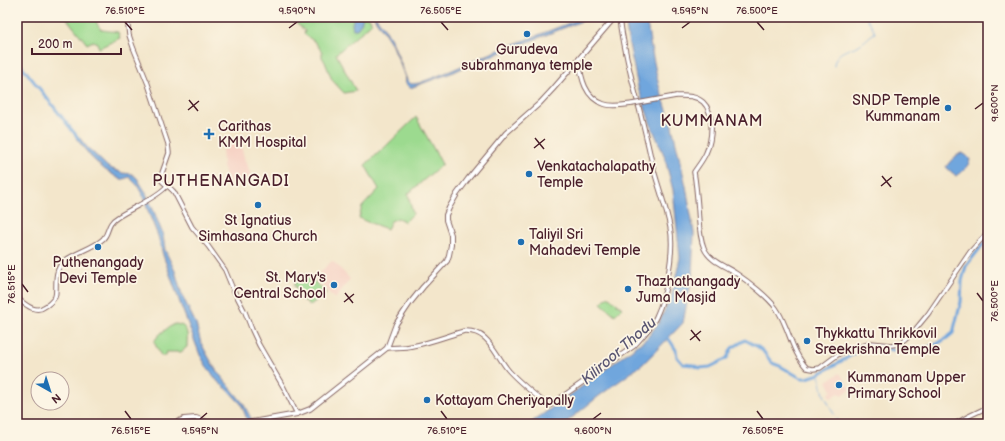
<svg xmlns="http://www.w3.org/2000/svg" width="1005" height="441" font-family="'Balsamiq Sans',sans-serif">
<rect width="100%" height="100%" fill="#fcf5e5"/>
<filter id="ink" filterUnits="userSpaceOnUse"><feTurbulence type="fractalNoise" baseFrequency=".025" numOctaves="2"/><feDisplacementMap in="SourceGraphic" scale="8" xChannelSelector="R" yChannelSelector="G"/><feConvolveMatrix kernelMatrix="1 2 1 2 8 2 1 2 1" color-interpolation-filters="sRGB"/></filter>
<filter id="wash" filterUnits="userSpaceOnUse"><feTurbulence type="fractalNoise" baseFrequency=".012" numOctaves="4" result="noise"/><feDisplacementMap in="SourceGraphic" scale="16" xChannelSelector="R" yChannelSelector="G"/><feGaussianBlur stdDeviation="0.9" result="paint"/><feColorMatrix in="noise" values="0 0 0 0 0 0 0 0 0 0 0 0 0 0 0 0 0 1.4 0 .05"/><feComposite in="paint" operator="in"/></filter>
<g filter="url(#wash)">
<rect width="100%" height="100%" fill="#f3e6cb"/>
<g fill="#f6d2c4">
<polygon points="240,142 245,161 252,177 229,184 223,166 222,148"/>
<polygon points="332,261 337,265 350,279 335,299 329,293 315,277"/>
<polygon points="840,373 851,389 842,395 839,393 831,398 828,394 832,391 827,381"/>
</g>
<g fill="#9cda8f" stroke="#737c5d">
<polygon points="69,17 96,17 97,24 102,30 118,32 120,38 99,48 97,43 93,41 87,44 67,19"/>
<polygon points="289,17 369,17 372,23 336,54 356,91 344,93 332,80 325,62 322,57 322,52 315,42 304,34 305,31"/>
<polygon points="416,117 442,164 408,194 413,214 405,222 398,218 391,221 387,229 365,221 359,218 362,207 379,189 365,165 385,147"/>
<polygon points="307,274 326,293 309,306 306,301 303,301 294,284"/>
<polygon points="608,296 622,308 615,315 601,303"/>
<path d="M175,324C190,325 187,336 187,347L181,352H166L165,356H161L154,342C158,334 167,328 175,324Z"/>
</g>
<g fill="#70a6dd" stroke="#5d6284">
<polygon points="354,17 363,17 361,24 357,29 353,29 352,24"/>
<polygon points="374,17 376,17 385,29 393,43 407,80 411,84 419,83 450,71 494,52 585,17 592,17 471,64 454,72 410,88 406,84 405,77 393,46"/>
<polygon points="625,17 646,17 651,48 659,86 671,122 686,186 694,233 692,277 683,323 643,364 599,396 564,424 529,424 594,378 647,338 658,324 672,295 680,258 673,190 664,155 651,125 638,87 628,39"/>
<polygon points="78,136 87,147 108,167 122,173 132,174 137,178 145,191 155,214 163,235 165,250 175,271 182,295 196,324 201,343 208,356 216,370 243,403 254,424 249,424 241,404 227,389 218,382 207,367 200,355 180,303 163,255 158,236 150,216 142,194 137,185 129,177 121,180 104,169 91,157 76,138"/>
<path d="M961,153C965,154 968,156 970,160C968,167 962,173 956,176L946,167C950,161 955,156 961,153Z"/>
</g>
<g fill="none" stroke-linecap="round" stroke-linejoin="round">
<g stroke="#70a6dd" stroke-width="1">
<path d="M834,66C835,49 851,51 862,43C867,40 870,35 875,33L872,26L866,17"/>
<polyline points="819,374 824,395 834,414"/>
<polyline points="836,419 839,424"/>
</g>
<g stroke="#70a6dd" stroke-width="3">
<polyline points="17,60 79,139"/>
<polyline points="667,336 676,350 677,357 683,364 693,365 700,368 710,367 718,363 727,358 732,348 745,340 758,347 763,351 772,363 780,366 801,378 807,378 819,374 852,355 868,347 874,347 899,351 920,350 937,344 947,338 953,333 957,317 961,302 962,281 966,266 988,238"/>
</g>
</g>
</g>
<g filter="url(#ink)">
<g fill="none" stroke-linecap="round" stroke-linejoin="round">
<g stroke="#856563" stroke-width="5.5">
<g id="secondary">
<path d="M127,17L129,35L133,47L148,84L168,144L169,153L162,173V181C166,185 171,188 174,192L192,227L208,246L225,270L232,287L245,312L252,330L259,345L284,388L297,414"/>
<path d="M579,60C581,78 585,98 604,104C612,107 623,105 632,104"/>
<path d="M676,96C685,96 695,95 703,102C715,113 712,140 706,153C703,160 698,166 694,172C696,184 697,196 698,209C699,221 699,236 704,248C710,262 726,266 737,274C749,282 768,297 776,308C781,315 784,323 787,330C792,343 797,358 807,368L813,369L820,368L840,353L871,343L891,345L899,344L906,339L914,331L928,314L970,252L988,232"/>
<path d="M17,298C24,303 35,314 44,307C48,305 53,300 55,297C56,294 56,291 56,288C56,278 56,269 63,262C75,252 92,249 103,239C110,232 106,224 118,217C133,207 155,199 167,186"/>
<path d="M387,348C396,347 404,348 412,346C430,343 447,336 464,331C489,329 495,355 509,371C521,384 535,395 549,406L634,346C642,337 651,328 656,317C666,296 675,251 670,227C666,206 657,184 652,163C646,135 639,107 632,80C627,59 622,38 620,17"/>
<polyline points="955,424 969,416 988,407"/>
</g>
</g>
<g stroke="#856563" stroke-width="6">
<g id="primary">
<polyline points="172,424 184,419 196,418 207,422 218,424"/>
<polyline points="240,424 297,414 310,409 387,348 396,324 410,303 423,287 447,261 449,255 451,245 451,235 446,220 446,215 449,208 457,194 468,179 506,133 540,103 553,89 615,17"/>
</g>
</g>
<use href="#secondary" stroke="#fff" stroke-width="3.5"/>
<use href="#primary" stroke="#fff" stroke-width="4"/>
<g stroke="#856563" stroke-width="5.5" stroke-linecap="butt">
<polyline id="secondary-bridge" points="632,104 676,96"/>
</g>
<use href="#secondary-bridge" stroke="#fff" stroke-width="3.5"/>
</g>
</g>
<path fill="none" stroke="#4a1f2b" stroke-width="1.5" d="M125,22L132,30M441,22L448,30M757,22L764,30M289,28L297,22M682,28L690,22M189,100L198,111M975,109L983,103M188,110L199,101M535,138L544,149M534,148L545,139M882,176L891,187M881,186L892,177M22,284L28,292M345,293L353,303M977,293L983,301M344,302L354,294M691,330L700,341M690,340L701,331M125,411L131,419M441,411L447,419M757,411L763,419M200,419L207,413M593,419L601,413"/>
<g fill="#1f6fb2" stroke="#fcf5e5" stroke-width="1.5">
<circle cx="527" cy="34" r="4"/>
<circle cx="948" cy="108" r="4"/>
<path d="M207 128h4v4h4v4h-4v4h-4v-4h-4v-4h4z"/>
<circle cx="529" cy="174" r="4"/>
<circle cx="258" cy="205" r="4"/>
<circle cx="521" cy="242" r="4"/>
<circle cx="98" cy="247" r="4"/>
<circle cx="334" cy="285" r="4"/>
<circle cx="628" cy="289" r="4"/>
<circle cx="807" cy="341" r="4"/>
<circle cx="839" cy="385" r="4"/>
<circle cx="427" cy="400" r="4"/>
</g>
<g text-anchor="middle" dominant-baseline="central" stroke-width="3.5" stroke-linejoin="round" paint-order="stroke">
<g font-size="14" fill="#4a1f2b" stroke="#fcf5e5" text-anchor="start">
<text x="527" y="49" text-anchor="middle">Gurudeva<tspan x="527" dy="16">subrahmanya temple</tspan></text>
<text x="940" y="100" text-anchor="end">SNDP Temple<tspan x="940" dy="16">Kummanam</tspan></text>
<text x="218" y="126">Carithas<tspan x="218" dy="16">KMM Hospital</tspan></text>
<text x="537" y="166">Venkatachalapathy<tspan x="537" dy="16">Temple</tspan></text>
<text x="258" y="220" text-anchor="middle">St Ignatius<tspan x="258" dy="16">Simhasana Church</tspan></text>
<text x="529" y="234">Taliyil Sri<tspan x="529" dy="16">Mahadevi Temple</tspan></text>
<text x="98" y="262" text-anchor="middle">Puthenangady<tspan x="98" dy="16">Devi Temple</tspan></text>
<text x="326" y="277" text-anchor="end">St. Mary's<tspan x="326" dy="16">Central School</tspan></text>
<text x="636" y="281">Thazhathangady<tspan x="636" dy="16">Juma Masjid</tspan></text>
<text x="815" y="333">Thykkattu Thrikkovil<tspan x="815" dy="16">Sreekrishna Temple</tspan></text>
<text x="847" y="377">Kummanam Upper<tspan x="847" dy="16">Primary School</tspan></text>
<text x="435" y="400">Kottayam Cheriyapally</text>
</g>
<g font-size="15" font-style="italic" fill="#595572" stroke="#fcf5e5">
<text transform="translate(619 351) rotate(-41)">Kiliroor Thodu</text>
</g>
<g font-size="16" letter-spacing="1" fill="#4a1f2b" stroke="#fcf5e5">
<text x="712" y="121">KUMMANAM</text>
<text x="221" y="181">PUTHENANGADI</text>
</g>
</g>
<rect width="1005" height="441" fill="none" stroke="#fcf5e5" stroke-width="44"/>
<g transform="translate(50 391) rotate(141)"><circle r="19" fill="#fcf5e5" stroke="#b59f9b"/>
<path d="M0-3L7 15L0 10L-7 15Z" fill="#1f6fb2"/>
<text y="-6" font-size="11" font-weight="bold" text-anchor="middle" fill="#4a1f2b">N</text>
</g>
<path d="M32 48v6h89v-6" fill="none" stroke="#4a1f2b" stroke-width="2"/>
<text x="38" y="48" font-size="12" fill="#4a1f2b" stroke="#fcf5e5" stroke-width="3" paint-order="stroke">200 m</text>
<rect x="22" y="22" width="961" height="397" fill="none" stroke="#4a1f2b" stroke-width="1.5"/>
<g font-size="10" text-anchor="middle" fill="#4a1f2b">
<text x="125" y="14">76.510°E</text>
<text x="297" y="14">9.590°N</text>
<text x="441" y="14">76.505°E</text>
<text x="690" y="14">9.595°N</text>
<text x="757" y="14">76.500°E</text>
<text transform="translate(994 103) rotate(-90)" y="4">9.600°N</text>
<text transform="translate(11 284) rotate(-90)" y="4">76.515°E</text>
<text transform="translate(994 301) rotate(-90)" y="4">76.500°E</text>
<text x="131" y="434">76.515°E</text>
<text x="200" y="434">9.595°N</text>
<text x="447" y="434">76.510°E</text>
<text x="593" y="434">9.600°N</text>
<text x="763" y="434">76.505°E</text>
</g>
</svg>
